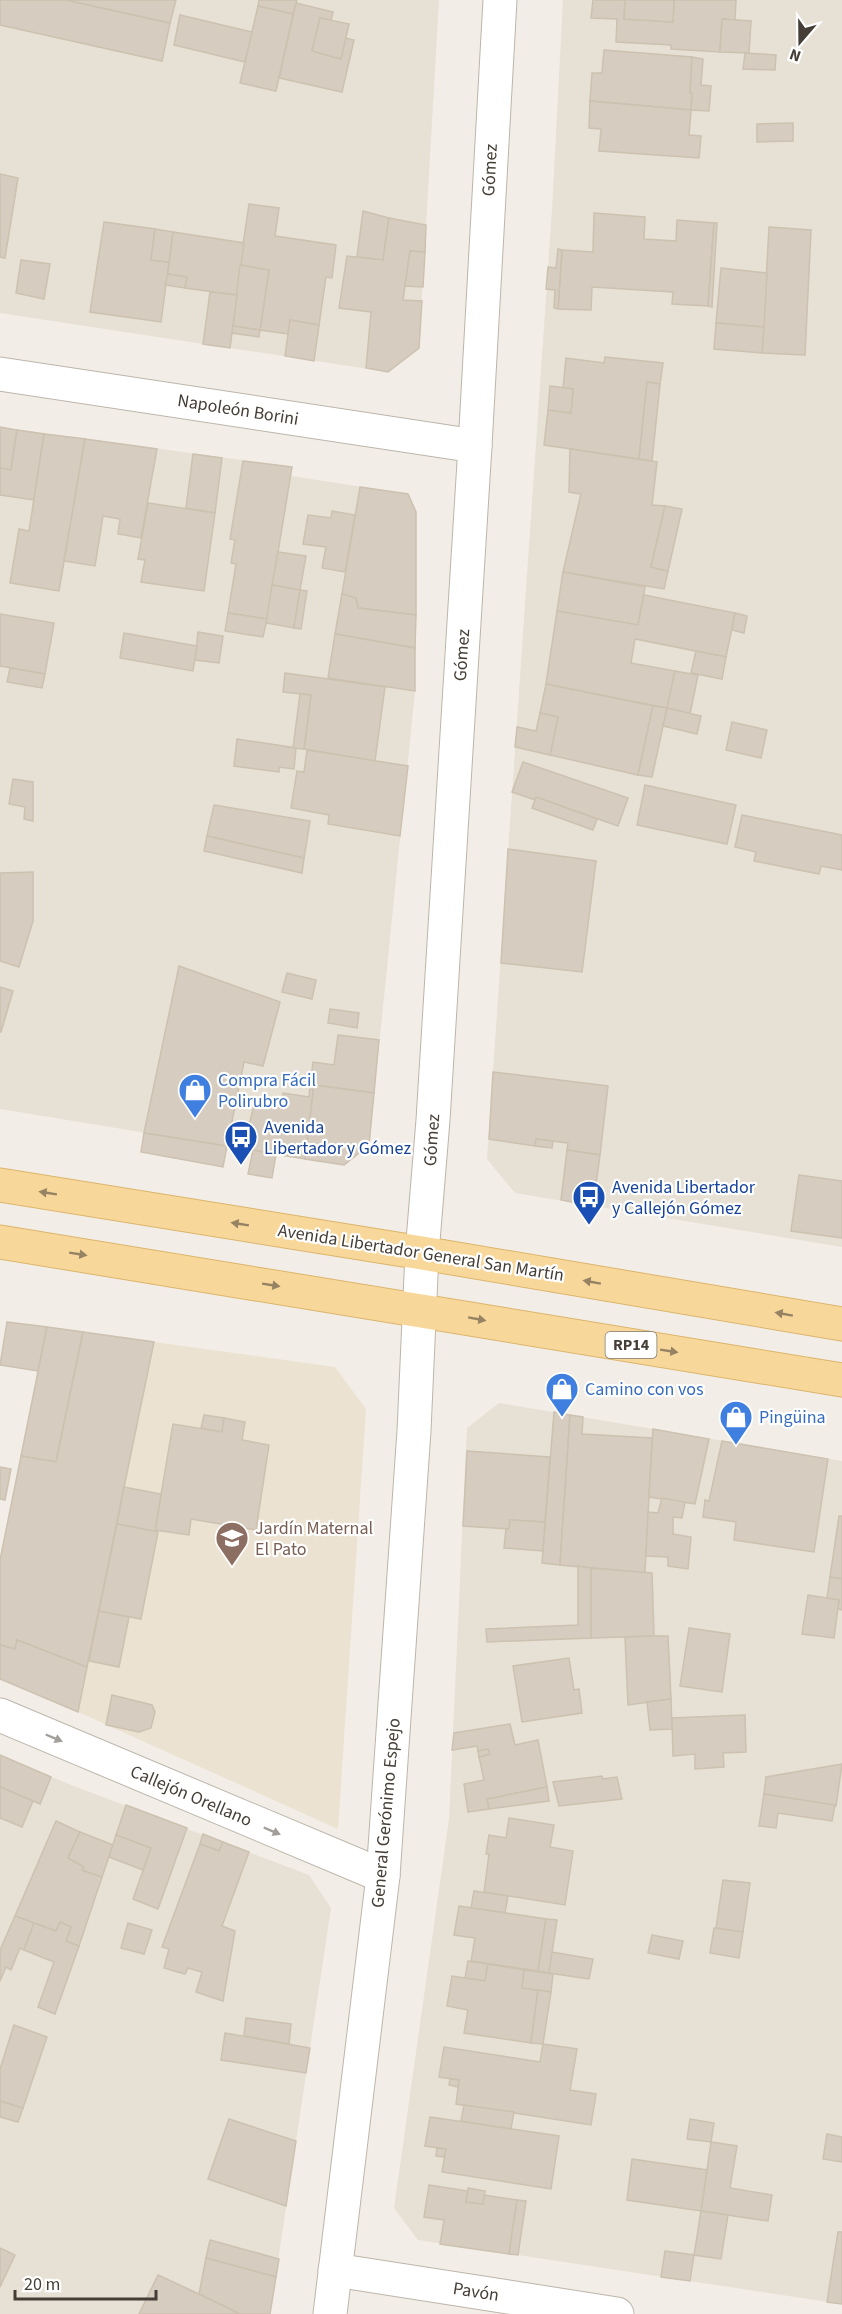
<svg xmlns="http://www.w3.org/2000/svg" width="842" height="2314" font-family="'Source Sans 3',sans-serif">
<rect width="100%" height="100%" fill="#f2eee7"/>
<g fill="#e6e0d5">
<polygon points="0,0 439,0 419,348 388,372 0,313"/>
<polygon points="563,0 842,0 842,1247 515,1193 487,1159 552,210"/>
<polygon points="0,427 292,467 291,476 408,494 416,512 415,691 369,1145 344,1165 0,1109"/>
<polygon points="499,1403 842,1461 842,2304 418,2240 394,2208 449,1819 467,1428"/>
<polygon points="0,1755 71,1785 309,1875 331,1908 270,2314 0,2314"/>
</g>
<polygon fill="#ebe2d1" points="154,1342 335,1367 366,1409 338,1829 78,1712"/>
<g fill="#d6ccc0" stroke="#cdc1b0" stroke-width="1.5">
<polygon points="0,0 66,0 170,23 162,61 0,25"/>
<polygon points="66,0 176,0 170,23"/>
<polygon points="259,0 297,0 293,14 258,6"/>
<polygon points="593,0 625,0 624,19 673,22 674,0 736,0 735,20 722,19 720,52 671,49 671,45 616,42 617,19 591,18"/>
<polygon points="625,0 674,0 673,22 624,19"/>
<polygon points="296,3 333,12 331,20 320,18 312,51 341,59 345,38 354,40 342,92 279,78"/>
<polygon points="258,6 293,14 276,91 240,83"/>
<polygon points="180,15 252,32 245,62 174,45"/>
<polygon points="320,18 349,24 341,59 312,51"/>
<polygon points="722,19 751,21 749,53 720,52"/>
<polygon points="604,50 692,57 690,93 692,93 691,110 590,101 592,73 602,73"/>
<polygon points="745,53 776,55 775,70 743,69"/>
<polygon points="692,57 703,59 701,85 711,86 709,111 691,110 692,93 690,93"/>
<polygon points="590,101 691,110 689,135 701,136 699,158 599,151 601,129 589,128"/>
<polygon points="793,123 793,141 757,142 757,124"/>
<polygon points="0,174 18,178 5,258 0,257"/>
<polygon points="249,204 279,208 275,236 336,245 332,278 326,277 319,325 290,320 288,334 260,330 269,270 240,265"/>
<polygon points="363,211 389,218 383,260 357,257"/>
<polygon points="594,213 645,217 644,239 676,241 677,220 714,223 708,306 672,304 673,292 592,287 591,310 558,309 562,250 593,252"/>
<polygon points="389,218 426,225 425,252 410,251 403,300 422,301 419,348 388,372 366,368 371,312 339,308 347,256 383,260"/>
<polygon points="104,222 155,229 151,260 169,262 161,322 90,312"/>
<polygon points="714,223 717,223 712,307 708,306"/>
<polygon points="769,227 811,230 805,355 762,353"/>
<polygon points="155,229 173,232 169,262 151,260"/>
<polygon points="173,232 244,243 237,295 185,288 187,277 168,274"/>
<polygon points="558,249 562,250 558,309 554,308 555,290 546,289 548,267 556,268"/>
<polygon points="410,251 425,252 423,287 405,286"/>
<polygon points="21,260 50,264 44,299 16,293"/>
<polygon points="240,265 269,270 260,330 233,326"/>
<polygon points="721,268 767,273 764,327 716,323"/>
<polygon points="168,274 187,277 185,288 165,285"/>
<polygon points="210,292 237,295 230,348 203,344"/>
<polygon points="290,320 319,325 314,361 285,356"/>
<polygon points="716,323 764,327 762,353 714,349"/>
<polygon points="233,326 260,330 259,337 232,333"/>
<polygon points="605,357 663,363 660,384 647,382 639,459 544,445 548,410 571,413 573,389 563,388 566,358 604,363"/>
<polygon points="647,382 660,384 652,461 639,459"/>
<polygon points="550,386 573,389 571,413 548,410"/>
<polygon points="0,427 17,430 11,470 0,468"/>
<polygon points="17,430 44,434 34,500 0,495 0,468 11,470"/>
<polygon points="44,434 85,439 59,591 10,583 19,529 29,531"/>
<polygon points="85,439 157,449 141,538 118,534 120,519 103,516 95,566 64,561"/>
<polygon points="570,449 657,462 652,505 665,506 651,567 668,571 664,589 563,572 581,494 569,492"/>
<polygon points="193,454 222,458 215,513 186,508"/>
<polygon points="243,461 292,467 267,619 228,613 236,564 231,563 235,540 230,539"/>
<polygon points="360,487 408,494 416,512 416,615 358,608 356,598 342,594"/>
<polygon points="148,503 215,513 204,591 141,582 145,560 138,559"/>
<polygon points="665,506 682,509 668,571 651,567"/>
<polygon points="332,511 355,515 345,572 322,568 326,547 303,544 308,515 331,518"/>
<polygon points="278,552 306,556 300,590 272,585"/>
<polygon points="563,572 645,587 638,625 557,611"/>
<polygon points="272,585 300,590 294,628 266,623"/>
<polygon points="300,590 307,591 301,629 294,628"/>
<polygon points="342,594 356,598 358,608 416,615 415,648 335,634"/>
<polygon points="644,595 735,613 726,657 635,639 631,663 675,671 667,708 546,684 557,611 638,625"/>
<polygon points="228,613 267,619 263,637 225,631"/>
<polygon points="735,613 747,616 744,633 732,630"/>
<polygon points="0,614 54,623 45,674 0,666"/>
<polygon points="198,632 223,636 219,663 195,660"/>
<polygon points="124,633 197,646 193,671 120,658"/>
<polygon points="335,634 415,648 415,691 328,678"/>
<polygon points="696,651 726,657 722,679 691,673"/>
<polygon points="10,668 45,674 42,688 7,682"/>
<polygon points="675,671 698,675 690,714 667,708"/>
<polygon points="285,673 385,687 375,761 304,749 311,695 283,692"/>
<polygon points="546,684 653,706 638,775 550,755 558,717 540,713"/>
<polygon points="300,694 311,695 304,749 293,748"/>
<polygon points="653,706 667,708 652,777 638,775"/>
<polygon points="667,708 701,716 697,734 663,726"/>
<polygon points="540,713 558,717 550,755 515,747 517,727 536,731"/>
<polygon points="732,722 767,730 761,758 726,750"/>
<polygon points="237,739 296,748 294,769 279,767 279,772 234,766"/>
<polygon points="307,750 408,766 400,836 328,824 329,815 291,808 297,771 304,772"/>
<polygon points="523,762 628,798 618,826 536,797 535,800 512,792"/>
<polygon points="13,779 33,782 33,821 24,819 25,807 9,804"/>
<polygon points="645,785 736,805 727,844 637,825"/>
<polygon points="536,797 597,819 593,830 532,808"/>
<polygon points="214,805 310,821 304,858 207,836"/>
<polygon points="742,815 842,835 842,870 821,866 819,874 754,861 756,852 735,847"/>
<polygon points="207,836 304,858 302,873 204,851"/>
<polygon points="508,849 596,861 582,972 501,963"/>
<polygon points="33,872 33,921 19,967 0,961 0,873"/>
<polygon points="179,966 280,1002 263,1066 244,1062 227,1146 144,1133"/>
<polygon points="287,973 316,980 312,999 282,992"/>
<polygon points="0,987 13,991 1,1032 0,1032"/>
<polygon points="330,1009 359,1013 357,1028 328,1023"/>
<polygon points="338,1035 379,1040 374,1093 314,1085 305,1159 243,1149 254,1105 282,1108 283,1093 309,1097 313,1062 334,1065"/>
<polygon points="493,1072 608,1086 600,1155 567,1150 568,1143 536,1139 535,1146 489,1139"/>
<polygon points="314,1085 374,1093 369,1145 344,1165 305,1159"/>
<polygon points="144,1133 227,1146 223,1167 141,1152"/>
<polygon points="536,1139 553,1141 552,1148 535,1146"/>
<polygon points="253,1150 276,1154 272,1178 248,1174"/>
<polygon points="567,1150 600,1155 593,1206 561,1200"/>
<polygon points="799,1175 842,1181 842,1238 791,1231"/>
<polygon points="7,1322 47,1327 38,1371 0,1365"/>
<polygon points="47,1327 83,1332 56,1462 21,1456"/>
<polygon points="83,1332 154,1342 87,1667 17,1640 15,1649 0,1645 0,1560 21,1456 56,1462"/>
<polygon points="554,1412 570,1415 560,1565 542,1563"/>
<polygon points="204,1415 224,1418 222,1432 201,1428"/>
<polygon points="570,1415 583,1417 582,1434 652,1438 645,1573 560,1565"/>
<polygon points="224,1418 245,1422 242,1440 269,1445 256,1530 191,1519 189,1535 155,1530 173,1424 222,1432"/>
<polygon points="653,1429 709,1439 695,1504 649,1497"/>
<polygon points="722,1441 828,1459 814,1552 734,1540 736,1522 703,1517 705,1500 709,1501"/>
<polygon points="467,1451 550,1457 545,1522 510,1520 509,1529 463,1526"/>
<polygon points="0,1467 11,1469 5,1500 0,1499"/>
<polygon points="124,1487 161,1494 155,1531 117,1524"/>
<polygon points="662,1498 685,1502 682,1518 673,1517 673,1534 691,1537 688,1569 668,1566 668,1557 646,1556 648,1512 658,1513"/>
<polygon points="839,1516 842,1516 842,1579 830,1577"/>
<polygon points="510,1520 545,1522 543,1551 504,1548 506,1529 509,1529"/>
<polygon points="117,1524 158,1532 141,1619 99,1611"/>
<polygon points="578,1566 591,1568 591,1638 487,1642 486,1629 578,1625"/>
<polygon points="591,1568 652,1573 654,1636 591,1638"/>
<polygon points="830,1577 842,1579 842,1610 838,1609 839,1600 827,1598"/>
<polygon points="808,1595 839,1600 834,1638 802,1634"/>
<polygon points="99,1611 129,1617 119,1667 89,1661"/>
<polygon points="689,1628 730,1634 722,1692 680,1686"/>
<polygon points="654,1636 668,1636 671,1699 628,1705 625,1637"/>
<polygon points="17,1640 87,1667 78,1712 0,1679 0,1645 15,1649"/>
<polygon points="569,1658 574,1690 579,1689 582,1713 522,1722 513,1666"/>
<polygon points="112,1695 152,1705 155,1712 151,1728 139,1732 106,1725"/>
<polygon points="671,1699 672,1729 650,1730 647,1702"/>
<polygon points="745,1715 746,1752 723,1753 724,1767 695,1769 695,1754 673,1756 672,1718"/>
<polygon points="510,1724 515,1745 538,1740 547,1787 487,1799 489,1809 468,1812 464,1784 484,1780 479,1757 490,1754 488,1749 478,1751 477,1746 452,1750 454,1733"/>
<polygon points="488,1749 490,1754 479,1757 478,1751"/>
<polygon points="0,1755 51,1777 40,1804 0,1787"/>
<polygon points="842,1764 836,1806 764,1794 766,1777"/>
<polygon points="602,1776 603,1779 617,1777 622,1799 559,1806 553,1782"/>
<polygon points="0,1787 33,1801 22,1827 0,1818"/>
<polygon points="547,1787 549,1801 489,1809 487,1799"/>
<polygon points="764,1794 835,1805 832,1821 778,1813 776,1828 759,1826"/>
<polygon points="126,1805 187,1828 158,1909 133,1899 151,1848 116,1835"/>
<polygon points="509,1818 554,1825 550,1847 573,1851 565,1905 484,1892 489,1854 486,1854 489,1835 506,1838"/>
<polygon points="56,1821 80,1832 68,1858 84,1867 82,1870 102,1877 79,1946 66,1941 71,1927 60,1922 56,1931 15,1916"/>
<polygon points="80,1832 113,1845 102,1877 82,1870 84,1867 68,1858"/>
<polygon points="203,1834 223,1842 219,1851 200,1844"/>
<polygon points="116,1835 151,1848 143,1870 109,1857"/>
<polygon points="223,1842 249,1852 222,1926 235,1931 223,2001 196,1992 202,1972 188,1968 185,1974 164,1968 169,1949 162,1947 200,1844 219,1851"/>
<polygon points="723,1880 750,1883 743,1932 716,1928"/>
<polygon points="474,1891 508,1896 505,1913 471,1908"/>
<polygon points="459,1906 546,1919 538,1971 471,1961 475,1938 454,1935"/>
<polygon points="15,1916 34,1923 24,1950 20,1948 11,1970 6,1967 0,1981 0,1950"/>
<polygon points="546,1919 557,1920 549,1973 538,1971"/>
<polygon points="60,1922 71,1927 66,1941 79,1946 55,2014 38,2007 54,1962 24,1950 34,1923 56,1931"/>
<polygon points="128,1923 152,1930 144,1954 121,1948"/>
<polygon points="714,1928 743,1932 739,1958 710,1953"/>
<polygon points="652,1935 683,1941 679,1959 648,1953"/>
<polygon points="552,1952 593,1959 589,1979 549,1973"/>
<polygon points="468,1961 488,1964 485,1981 465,1978"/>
<polygon points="488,1964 524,1970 522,1988 538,1990 531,2043 464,2033 468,2010 447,2006 452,1976 485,1981"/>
<polygon points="524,1970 553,1974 551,1992 522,1988"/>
<polygon points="538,1990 551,1992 543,2044 531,2043"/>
<polygon points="246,2018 291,2024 289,2044 244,2036"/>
<polygon points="14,2025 47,2037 23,2108 0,2101 0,2069"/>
<polygon points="225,2033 310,2048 306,2073 221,2060"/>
<polygon points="543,2044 577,2049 570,2090 596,2094 591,2125 456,2104 459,2080 439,2077 444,2047 540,2062"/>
<polygon points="450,2079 459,2080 458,2087 449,2085"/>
<polygon points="0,2101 23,2108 18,2122 0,2117"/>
<polygon points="464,2105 514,2112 511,2129 461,2121"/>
<polygon points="430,2117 559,2136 551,2189 442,2172 446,2149 425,2146"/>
<polygon points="229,2119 296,2141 286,2206 208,2179"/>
<polygon points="690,2119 714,2123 711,2142 687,2139"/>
<polygon points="827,2134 842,2137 842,2162 823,2159"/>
<polygon points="711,2142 737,2146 730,2188 772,2195 768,2221 701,2211"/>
<polygon points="437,2148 446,2149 444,2157 436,2156"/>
<polygon points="632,2159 707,2170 701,2211 627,2200"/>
<polygon points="429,2185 468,2191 466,2202 483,2204 484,2195 517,2200 509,2254 440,2244 444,2220 424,2217"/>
<polygon points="468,2188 485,2191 483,2204 466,2202"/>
<polygon points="517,2200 526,2201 518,2255 509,2254"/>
<polygon points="701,2211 728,2215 721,2259 694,2255"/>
<polygon points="838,2232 842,2232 842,2304 827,2302"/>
<polygon points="210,2240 279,2259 276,2277 206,2258"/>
<polygon points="0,2248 15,2255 0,2287"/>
<polygon points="665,2251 694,2255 690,2281 661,2277"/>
<polygon points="206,2258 276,2277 270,2314 240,2314 199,2294"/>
<polygon points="158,2275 199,2294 240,2314 139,2314"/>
</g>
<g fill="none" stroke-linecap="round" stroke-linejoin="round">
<g stroke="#bdb5aa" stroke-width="35">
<g id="minor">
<polyline points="0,374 475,446"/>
<polyline points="0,1715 383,1876"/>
<polyline points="335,2270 617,2314"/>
<polyline points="330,2314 383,1876 414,1431 422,1253 433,1120 475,446 500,0"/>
</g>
</g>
<g stroke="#dcb46b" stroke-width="35">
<g id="primary">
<polyline points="0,1185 422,1253 842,1324"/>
<polyline points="0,1242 842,1380"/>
</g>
</g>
<use href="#minor" stroke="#fff" stroke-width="33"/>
<use href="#primary" stroke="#f8d89a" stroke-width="33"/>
</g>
<defs><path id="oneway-solid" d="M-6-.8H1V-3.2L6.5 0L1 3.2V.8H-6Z" transform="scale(1.5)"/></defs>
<g fill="#968363">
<use href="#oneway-solid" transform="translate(48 1193) rotate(-171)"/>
<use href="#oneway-solid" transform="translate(240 1224) rotate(-171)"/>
<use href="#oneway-solid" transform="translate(78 1254) rotate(9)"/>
<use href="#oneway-solid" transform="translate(592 1282) rotate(-170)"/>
<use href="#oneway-solid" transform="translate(271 1285) rotate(9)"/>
<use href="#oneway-solid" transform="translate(784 1314) rotate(-170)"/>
<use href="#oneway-solid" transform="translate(477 1319) rotate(10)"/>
<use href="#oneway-solid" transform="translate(669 1351) rotate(9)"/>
</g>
<g fill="#a29e9a">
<use href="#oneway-solid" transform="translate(54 1738) rotate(23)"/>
<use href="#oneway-solid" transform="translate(272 1831) rotate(23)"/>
</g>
<defs>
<g id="shop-pin" transform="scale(1.725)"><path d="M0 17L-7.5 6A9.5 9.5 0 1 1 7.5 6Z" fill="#3f7fe0" stroke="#fff"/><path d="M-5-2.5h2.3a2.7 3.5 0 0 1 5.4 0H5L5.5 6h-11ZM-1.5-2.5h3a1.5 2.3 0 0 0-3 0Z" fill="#fff"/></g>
<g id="bus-pin" transform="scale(1.725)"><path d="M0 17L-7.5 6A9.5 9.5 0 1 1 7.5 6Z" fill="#1a4fb4" stroke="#fff"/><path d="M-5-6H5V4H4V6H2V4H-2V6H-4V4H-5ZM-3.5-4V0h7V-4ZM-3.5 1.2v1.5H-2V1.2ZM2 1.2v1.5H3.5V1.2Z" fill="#fff"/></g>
<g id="school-pin" transform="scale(1.725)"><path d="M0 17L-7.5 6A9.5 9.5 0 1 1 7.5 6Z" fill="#8d6e63" stroke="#fff"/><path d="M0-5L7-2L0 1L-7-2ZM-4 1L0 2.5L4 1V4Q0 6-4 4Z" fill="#fff"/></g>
</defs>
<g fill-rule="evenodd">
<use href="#shop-pin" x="195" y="1090"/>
<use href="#bus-pin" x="241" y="1137"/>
<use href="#bus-pin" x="589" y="1197"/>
<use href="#shop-pin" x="562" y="1389"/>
<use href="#shop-pin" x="736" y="1417"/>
<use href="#school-pin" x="232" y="1538"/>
</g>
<g text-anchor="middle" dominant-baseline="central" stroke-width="4.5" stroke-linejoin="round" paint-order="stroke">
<rect fill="#fff" stroke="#7d7872" stroke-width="1.5" x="605.5" y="1332" width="51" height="26" rx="4.5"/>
<g font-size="16" font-weight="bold" fill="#453e36">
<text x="631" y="1345">RP14</text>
</g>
<g font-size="18" fill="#453e36" stroke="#fff">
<text transform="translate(490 170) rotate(-87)">Gómez</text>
<text transform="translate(238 410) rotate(9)">Napoleón Borini</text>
<text transform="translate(462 655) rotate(-86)">Gómez</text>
<text transform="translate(432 1140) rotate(-86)">Gómez</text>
<text transform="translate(421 1253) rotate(9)">Avenida Libertador General San Martín</text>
<text transform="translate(191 1796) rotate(23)">Callejón Orellano</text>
<text transform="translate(386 1813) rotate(-85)">General Gerónimo Espejo</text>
<text transform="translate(476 2292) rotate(9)">Pavón</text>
</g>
<g font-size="18" fill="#366cbe" stroke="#fff" text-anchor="start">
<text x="218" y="1080">Compra Fácil<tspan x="218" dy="21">Polirubro</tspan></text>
<text x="585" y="1389">Camino con vos</text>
<text x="759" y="1417">Pingüina</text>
</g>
<g font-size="18" fill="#164399" stroke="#fff" text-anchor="start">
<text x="264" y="1127">Avenida<tspan x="264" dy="21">Libertador y Gómez</tspan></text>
<text x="612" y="1187">Avenida Libertador<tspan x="612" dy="21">y Callejón Gómez</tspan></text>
</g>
<g font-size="18" fill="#785e54" stroke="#fff" text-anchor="start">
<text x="255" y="1528">Jardín Maternal<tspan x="255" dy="21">El Pato</tspan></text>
</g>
</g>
<g transform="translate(800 42) rotate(200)" stroke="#ffffff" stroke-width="4.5" paint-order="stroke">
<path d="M0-4.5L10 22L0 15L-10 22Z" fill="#453e36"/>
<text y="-9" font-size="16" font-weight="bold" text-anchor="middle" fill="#453e36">N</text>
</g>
<path d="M15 2290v9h141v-9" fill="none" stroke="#453e36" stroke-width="3"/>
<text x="24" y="2290" font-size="18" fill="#453e36" stroke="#ffffff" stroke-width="4.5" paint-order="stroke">20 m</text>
</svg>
